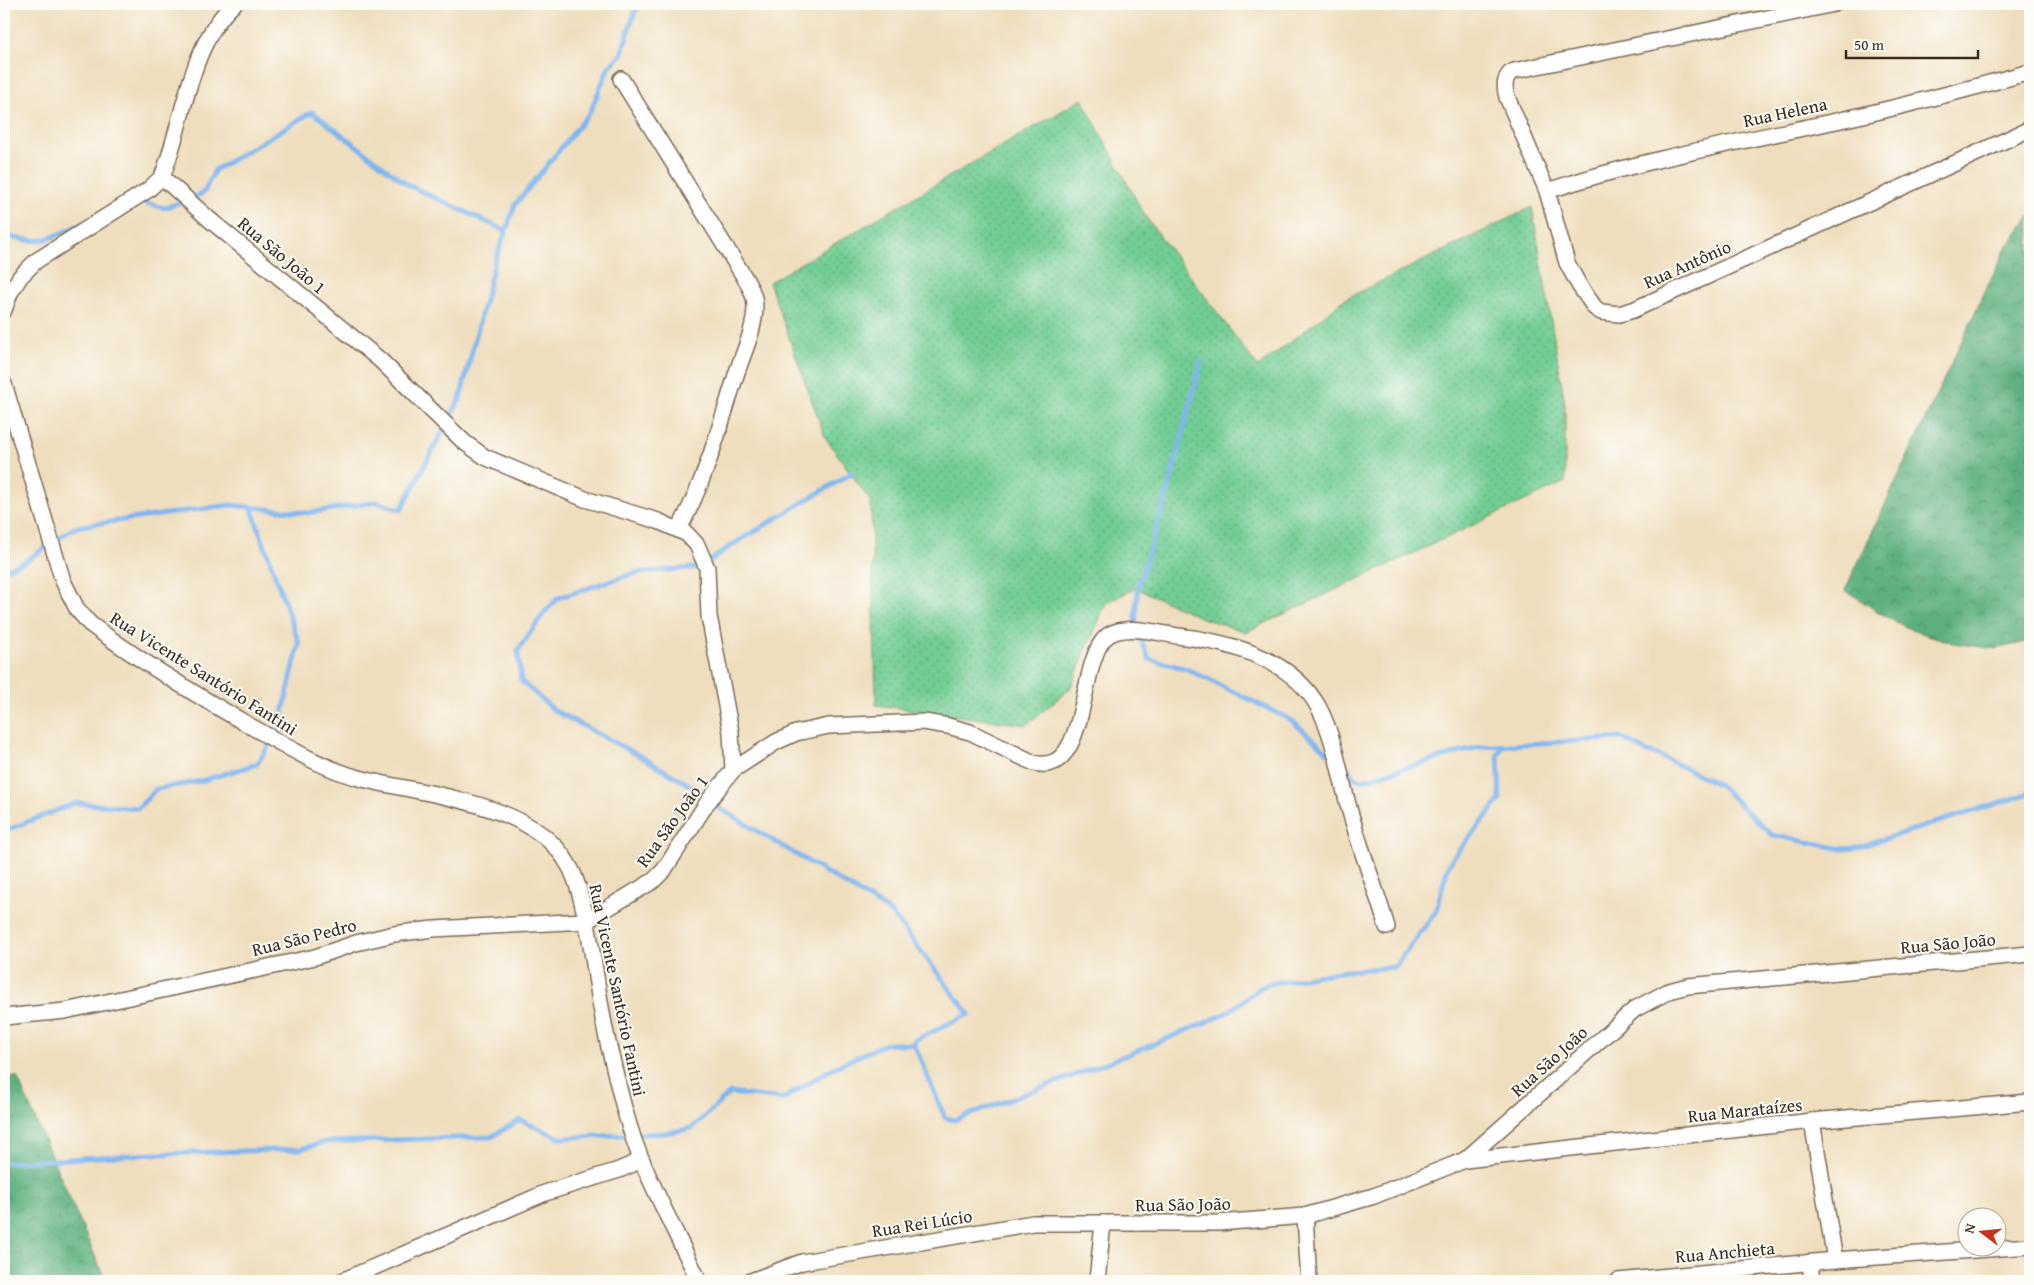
<svg xmlns="http://www.w3.org/2000/svg" width="2034" height="1285" font-family="'Gentium Book Plus',serif">
<defs>
<pattern id="grass-dots" width="8" height="8" patternUnits="userSpaceOnUse" patternTransform="scale(1.25)"><rect width="8" height="8" fill="#72cd94"/><path d="M2 2h.1M6 6h.1" fill="none" stroke="#5fa778" stroke-width="1.8" stroke-linecap="round"/></pattern>
<pattern id="forest-crowns" width="20" height="18" patternUnits="userSpaceOnUse" patternTransform="scale(1.25)"><rect width="20" height="18" fill="#5db07e"/><path d="M2 6a3 3 0 1 1 6 0M12 15a3 3 0 1 1 6 0" fill="none" stroke="#4e8f67"/></pattern>
</defs>
<rect width="100%" height="100%" fill="#fdfcf7"/>
<filter id="ink" filterUnits="userSpaceOnUse"><feTurbulence type="fractalNoise" baseFrequency=".02" numOctaves="2"/><feDisplacementMap in="SourceGraphic" scale="10" xChannelSelector="R" yChannelSelector="G"/><feConvolveMatrix kernelMatrix="1 2 1 2 8 2 1 2 1" color-interpolation-filters="sRGB"/></filter>
<filter id="wash" filterUnits="userSpaceOnUse"><feTurbulence type="fractalNoise" baseFrequency=".0096" numOctaves="4" result="noise"/><feDisplacementMap in="SourceGraphic" scale="20" xChannelSelector="R" yChannelSelector="G"/><feGaussianBlur stdDeviation="1.12" result="paint"/><feColorMatrix in="noise" values="0 0 0 0 0 0 0 0 0 0 0 0 0 0 0 0 0 1.4 0 .05"/><feComposite in="paint" operator="in"/></filter>
<g filter="url(#wash)">
<rect width="100%" height="100%" fill="#efdebd"/>
<polygon fill="url(#grass-dots)" stroke="#567c59" points="1082,99 1145,216 1258,367 1345,299 1532,207 1565,404 1565,482 1246,632 1202,618 1136,588 1106,603 1070,689 1026,725 876,705 871,502 825,437 769,282"/>
<g fill="url(#forest-crowns)" stroke="#4c6d4e">
<polygon points="2030,216 2030,641 1995,649 1954,643 1914,631 1886,617 1845,590 2004,251"/>
<polygon points="4,1075 17,1077 106,1281 4,1281"/>
</g>
<g fill="none" stroke-linecap="round" stroke-linejoin="round">
<g stroke="#80b5ee" stroke-width="5">
<polyline points="138,201 165,208 197,196 204,192 215,170 312,112 408,185 506,231"/>
<path d="M4,235C43,246 46,240 82,224"/>
<polyline points="1201,361 1168,491 1138,586 1135,625 1149,659 1187,669 1291,720 1332,756"/>
<path d="M852,473L732,545L702,567L635,573L558,598L544,613L518,650L521,681L555,711L640,756L703,793L711,803L886,909L893,915L969,1014L915,1040L914,1044L945,1118L955,1120C1043,1087 1131,1055 1218,1017C1237,1009 1250,992 1268,984L1345,971L1395,967L1436,911L1447,869L1454,856L1500,800L1498,754L1503,747"/>
<polyline points="4,570 26,561 72,529 81,526 230,505 308,513 377,502 401,510 460,399 494,264 515,205 590,112 609,67 621,55 635,11 642,4"/>
<polyline points="1342,765 1357,779 1363,780 1479,747 1622,738 1645,751 1658,755 1718,784 1772,835 1843,849 1856,848 2030,793"/>
<polyline points="4,831 76,803 138,808 156,789 201,781 257,764 279,730 299,643 251,507"/>
<polyline points="4,1163 131,1155 301,1149 325,1142 491,1137 520,1120 560,1138 666,1133 692,1128 730,1093 783,1099 835,1067 885,1044 914,1044"/>
</g>
</g>
</g>
<g filter="url(#ink)">
<g fill="none" stroke-linecap="round" stroke-linejoin="round">
<g stroke="#7a6956" stroke-width="18">
<g id="street">
<path d="M1834,4L1514,71C1504,75 1504,87 1507,97L1547,191L1567,263L1579,285L1595,308L1601,312L1619,314L1633,310L2030,129"/>
<path d="M621,79L743,275C749,285 755,295 755,306C755,329 744,351 737,372C720,426 706,479 679,529"/>
<polyline points="162,177 210,220 380,360 464,442 485,457 585,499 658,521 687,534 697,545 707,568 709,616 731,732 733,770"/>
<path d="M1547,191C1647,158 1751,140 1854,117C1913,104 1972,88 2030,72"/>
<path d="M4,310L10,293L20,277L36,261L148,190L162,177C184,122 189,44 234,4"/>
<path d="M4,384L63,581L77,609L90,624C141,662 196,695 252,727C286,746 321,768 359,778C422,795 533,801 568,864C577,878 580,895 584,910C595,957 598,1005 610,1051C619,1088 627,1126 642,1161C659,1201 680,1241 699,1281"/>
<path d="M4,1017L65,1011L315,957L356,943L394,934L433,929L586,921L653,881L664,870L707,803L733,770L776,742L796,733L829,726L924,722L948,726L970,732L1034,763C1089,777 1078,665 1105,638C1121,622 1157,633 1178,636C1229,642 1294,659 1320,710C1335,740 1340,776 1349,808C1360,848 1375,887 1387,927"/>
<polyline points="1812,1121 1835,1260"/>
<polyline points="1465,1160 1812,1121 2030,1102"/>
<polyline points="1305,1216 1309,1281"/>
<polyline points="1811,1263 1811,1281"/>
<polyline points="342,1281 545,1193 619,1170 642,1160"/>
<polyline points="751,1281 802,1262 1033,1223 1218,1223 1305,1216 1374,1196 1465,1160 1635,1009 1669,991 1688,986 2030,954"/>
<polyline points="1097,1281 1103,1223"/>
<polyline points="1618,1281 1835,1260 2030,1246"/>
</g>
</g>
<use href="#street" stroke="#fff" stroke-width="15"/>
</g>
</g>
<g text-anchor="middle" dominant-baseline="central" stroke-width="4" stroke-linejoin="round" paint-order="stroke">
<g font-size="18" fill="#3b2a1e" stroke="#fdfcf7">
<text transform="translate(1785 112) rotate(-12)">Rua Helena</text>
<text transform="translate(282 255) rotate(40)">Rua São João 1</text>
<text transform="translate(1687 264) rotate(-24)">Rua Antônio</text>
<text transform="translate(204 673) rotate(32)">Rua Vicente Santório Fantini</text>
<text transform="translate(672 821) rotate(-54)">Rua São João 1</text>
<text transform="translate(304 937) rotate(-14)">Rua São Pedro</text>
<text transform="translate(1948 943) rotate(-5)">Rua São João</text>
<text transform="translate(618 990) rotate(78)">Rua Vicente Santório Fantini</text>
<text transform="translate(1549 1061) rotate(-42)">Rua São João</text>
<text transform="translate(1745 1110) rotate(-6)">Rua Marataízes</text>
<text transform="translate(1183 1204) rotate(-1)">Rua São João</text>
<text transform="translate(922 1223) rotate(-9)">Rua Rei Lúcio</text>
<text transform="translate(1725 1252) rotate(-5)">Rua Anchieta</text>
</g>
</g>
<rect width="2034" height="1285" fill="none" stroke="#fdfcf7" stroke-width="20"/>
<g transform="translate(1982 1232) rotate(286)"><circle r="24" fill="#fdfcf7" stroke="#afa8a0"/>
<path d="M0-4L9 19L0 12L-9 19Z" fill="#c8321e"/>
<text y="-8" font-size="14" font-weight="bold" text-anchor="middle" fill="#3b2a1e">N</text>
</g>
<path d="M1846 50v8h132v-8" fill="none" stroke="#3b2a1e" stroke-width="2.5"/>
<text x="1854" y="50" font-size="15" fill="#3b2a1e" stroke="#fdfcf7" stroke-width="4" paint-order="stroke">50 m</text>
</svg>
